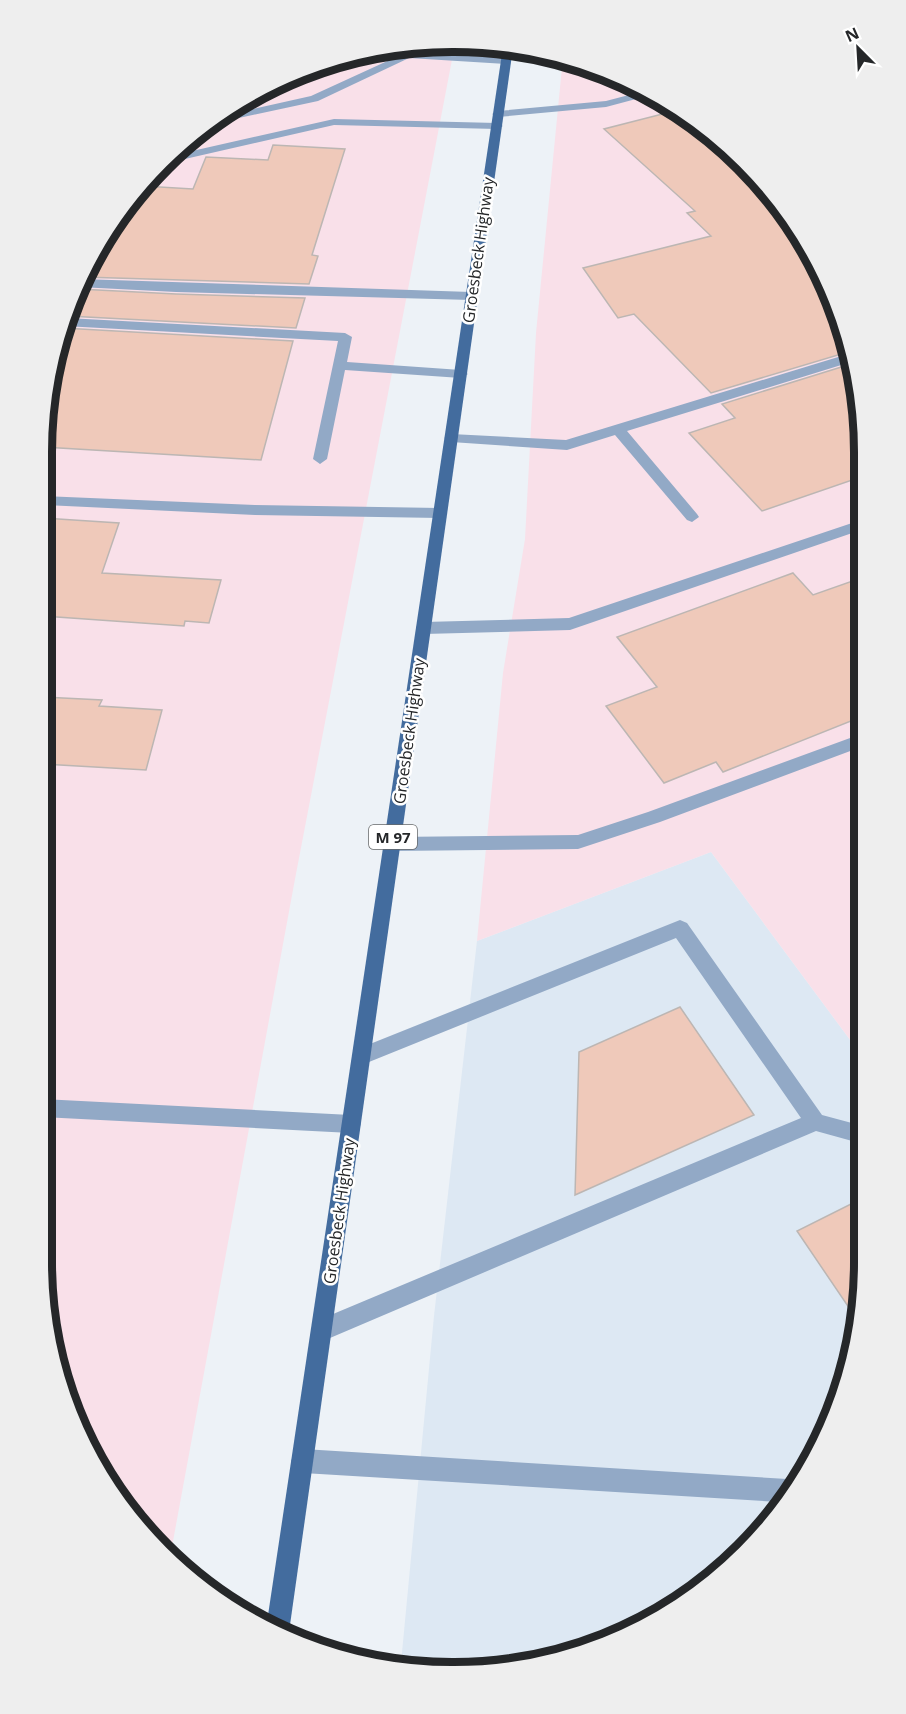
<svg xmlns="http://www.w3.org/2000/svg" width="906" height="1714" font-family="'Open Sans',sans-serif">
<rect width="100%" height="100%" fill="#edf2f7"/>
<polygon fill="#dde8f3" points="711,852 862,1056 863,1288 850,1368 821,1443 743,1552 634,1630 560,1658 480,1671 401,1663 434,1316 477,941"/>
<g fill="#f9e0e9">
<polygon points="455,44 295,879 171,1552 127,1511 64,1393 42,1261 43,426 56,347 85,271 127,203 182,144 248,97 321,64 400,45"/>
<polygon points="563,57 635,85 724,144 795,224 833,296 860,399 862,1056 711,852 477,941 503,673 525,539 536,333"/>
</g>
<g fill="#efc9ba" stroke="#bcb6b3" stroke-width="1.5">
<polygon points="674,111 724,144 795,224 833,296 848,352 711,393 634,314 618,318 583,268 711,236 687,213 695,211 604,129"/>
<polygon points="273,145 345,149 312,255 318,256 309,284 82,277 127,203 143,186 193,189 206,157 268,160"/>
<polygon points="78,289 176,294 305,298 296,328 68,316"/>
<polygon points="63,328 293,341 261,460 43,447 43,426 56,347"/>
<polygon points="851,364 860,399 861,477 762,511 689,433 735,418 722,404"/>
<polygon points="43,518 119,523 102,573 221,580 209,623 185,621 184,626 43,616"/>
<polygon points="793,573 813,595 861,578 861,717 723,772 716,762 664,783 606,706 657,687 617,637"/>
<polygon points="43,697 102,700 99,706 162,710 146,770 43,764"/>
<polygon points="680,1007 754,1115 575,1195 579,1052"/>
<polygon points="863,1198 863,1288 858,1321 797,1231"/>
</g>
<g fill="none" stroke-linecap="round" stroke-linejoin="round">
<g fill="#92a9c6" fill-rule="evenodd">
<polygon points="407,52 506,58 511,61 506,64 409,58 318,101 211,124 221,116 311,96"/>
<polygon points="644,91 651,95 606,107 498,117 492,114 498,111 606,101"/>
<polygon points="334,119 497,123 503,126 497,129 334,125 163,164 170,156"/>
<polygon points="81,279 471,292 477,296 471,300 176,292 79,287"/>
<polygon points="67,318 345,333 352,337 347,362 461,370 468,374 461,378 345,370 327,459 320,464 313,459 338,341 64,326"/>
<polygon points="848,354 851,362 627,431 697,514 699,517 692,522 687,520 615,435 567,450 451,442 444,438 451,434 566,440"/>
<polygon points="43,496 255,505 440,508 447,513 440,518 255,515 45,505 43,504"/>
<polygon points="861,520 861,530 570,630 424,634 418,632 416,628 418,624 424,622 569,618"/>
<polygon points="861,734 861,747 660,822 578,849 392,851 386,849 383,844 386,839 392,837 578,835 648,812"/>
<polygon points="680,920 687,923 822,1115 863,1126 863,1144 816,1131 330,1338 322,1341 314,1338 311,1330 314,1322 801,1118 676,938 369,1062 362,1065 355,1062 352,1056 355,1050"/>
<polygon points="42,1099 351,1115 358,1117 361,1124 358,1131 351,1133 42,1117"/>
<polygon points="303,1449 787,1479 794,1482 779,1502 303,1473 295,1469 291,1461 295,1453"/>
</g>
<polygon fill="#436c9e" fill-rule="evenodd" points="503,47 513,48 289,1632 267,1622"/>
</g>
<g text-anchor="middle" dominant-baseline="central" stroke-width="5" stroke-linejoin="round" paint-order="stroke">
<rect fill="#fff" stroke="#666869" stroke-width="1.5" x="369" y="825" width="48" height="24" rx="4.5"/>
<g font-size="15" font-weight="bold" fill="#252729">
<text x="393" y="837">M 97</text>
</g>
<g font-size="16" fill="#252729" stroke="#fff">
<text transform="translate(478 250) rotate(-82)">Groesbeck Highway</text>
<text transform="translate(409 731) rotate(-82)">Groesbeck Highway</text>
<text transform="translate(339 1211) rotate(-82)">Groesbeck Highway</text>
</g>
</g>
<path d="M0 0H906V1714H0ZM452 52H454A400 400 0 0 1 854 452V1262A400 400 0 0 1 454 1662H452A400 400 0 0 1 52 1262V452A400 400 0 0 1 452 52Z" fill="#eee" fill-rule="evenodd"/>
<path fill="none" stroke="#252729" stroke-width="8" d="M452 52H454A400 400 0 0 1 854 452V1262A400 400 0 0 1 454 1662H452A400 400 0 0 1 52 1262V452A400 400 0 0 1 452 52Z"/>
<g transform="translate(858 48) rotate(336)" stroke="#ffffff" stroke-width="4.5" paint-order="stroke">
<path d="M0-4.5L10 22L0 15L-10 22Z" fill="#252729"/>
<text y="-9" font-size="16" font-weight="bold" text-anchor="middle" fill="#252729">N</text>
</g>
</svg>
